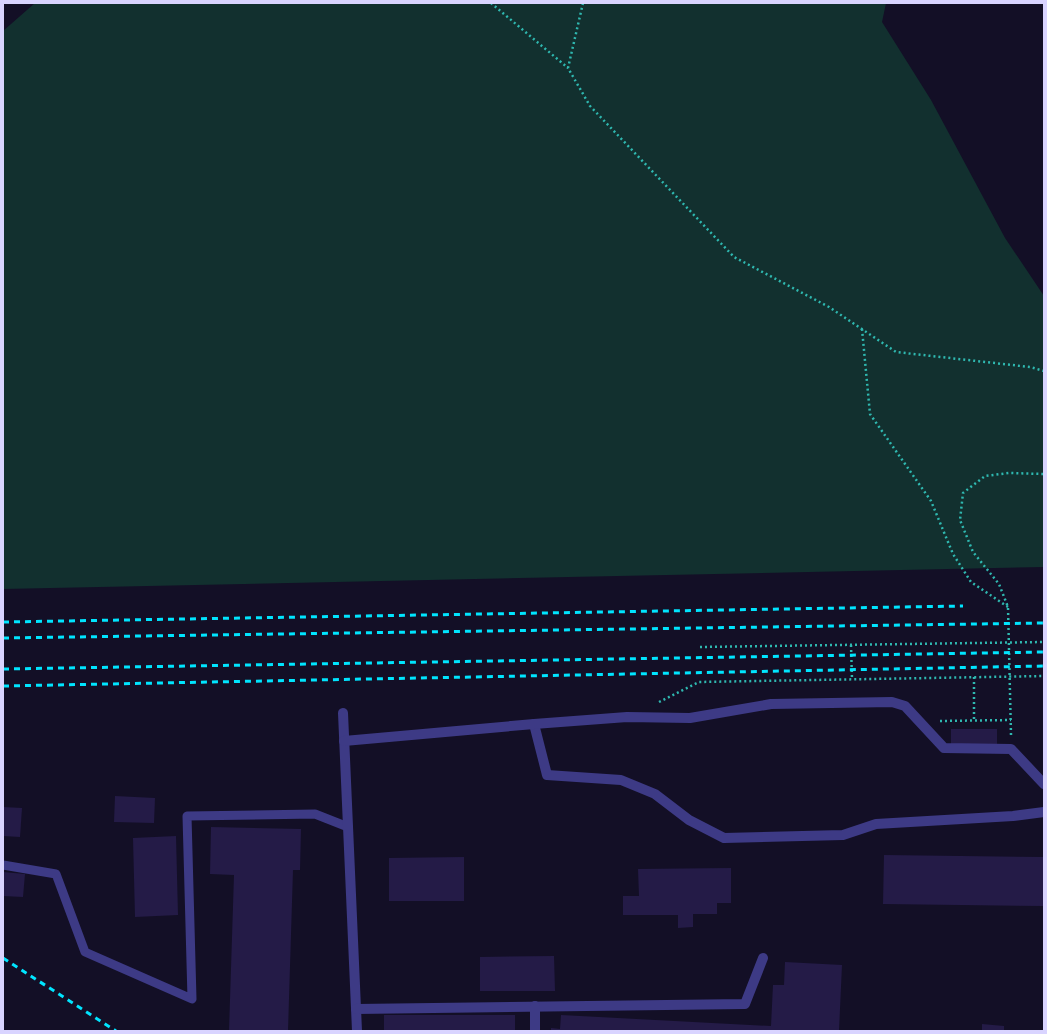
<svg xmlns="http://www.w3.org/2000/svg" width="1047" height="1034" font-family="'Exo 2',sans-serif">
<rect width="100%" height="100%" fill="#130f26"/>
<polygon fill="#12302f" points="35,3 886,3 882,22 931,100 1005,238 1044,296 1044,567 3,589 3,31"/>
<g fill="#241b47">
<rect x="951" y="729" width="46" height="16"/>
<polygon points="115,796 155,798 154,823 114,822"/>
<polygon points="3,807 22,808 20,837 3,836"/>
<polygon points="211,827 301,829 300,870 293,870 288,1031 229,1031 234,875 210,874"/>
<polygon points="176,836 178,915 135,917 133,838"/>
<polygon points="884,855 1044,857 1044,906 883,904"/>
<polygon points="464,857 464,901 389,901 389,858"/>
<polygon points="731,868 731,903 717,903 717,914 693,914 693,927 678,928 678,915 623,915 623,896 639,896 638,869"/>
<polygon points="3,872 25,874 23,897 3,896"/>
<polygon points="554,956 555,991 480,991 480,957"/>
<polygon points="785,962 842,965 839,1031 551,1031 551,1028 560,1029 561,1015 771,1026 773,985 784,985"/>
<rect x="384" y="1015" width="131" height="16"/>
<polygon points="982,1024 1004,1026 1004,1031 982,1031"/>
</g>
<g fill="none" stroke-linecap="round" stroke-linejoin="round">
<g stroke="#2fb8b0" stroke-width="2.5" stroke-dasharray="2 3" stroke-linecap="butt">
<polyline points="491,3 568,68"/>
<polyline points="583,3 568,68 590,106 734,257 829,307 896,352 1030,367 1044,371"/>
<polyline points="862,329 870,414 931,501 953,554 971,582 1008,607"/>
<polyline points="851,645 852,679"/>
<polyline points="700,647 1044,642"/>
<polyline points="974,677 974,721"/>
<polyline points="659,702 699,682 1044,676"/>
<polyline points="940,721 1011,720"/>
<polyline points="1011,735 1008,607 999,584 973,552 960,520 963,493 985,476 1009,473 1044,474"/>
</g>
<polyline stroke="#3d3a85" stroke-width="9" points="3,865 56,874 85,952 192,999 187,816 315,814 348,827"/>
<g stroke="#3d3a85" stroke-width="10">
<polyline points="343,713 357,1031"/>
<polyline points="534,724 547,775 621,780 655,794 689,820 724,838 843,835 876,824 1013,816 1044,812"/>
<polyline points="344,741 534,724 627,717 690,718 771,704 892,702 905,706 944,748 1011,749 1044,784"/>
<polyline points="356,1009 745,1004 763,958"/>
<polyline points="535,1031 535,1006"/>
</g>
<g stroke="#00e5ff" stroke-width="3" stroke-dasharray="6 5" stroke-linecap="butt">
<polyline points="3,622 963,606"/>
<polyline points="3,638 1044,623"/>
<polyline points="3,669 1044,652"/>
<polyline points="3,686 1044,666"/>
<polyline points="3,958 116,1031"/>
</g>
</g>
<rect width="1047" height="1034" fill="none" stroke="#d9d4ff" stroke-width="8"/>
</svg>
